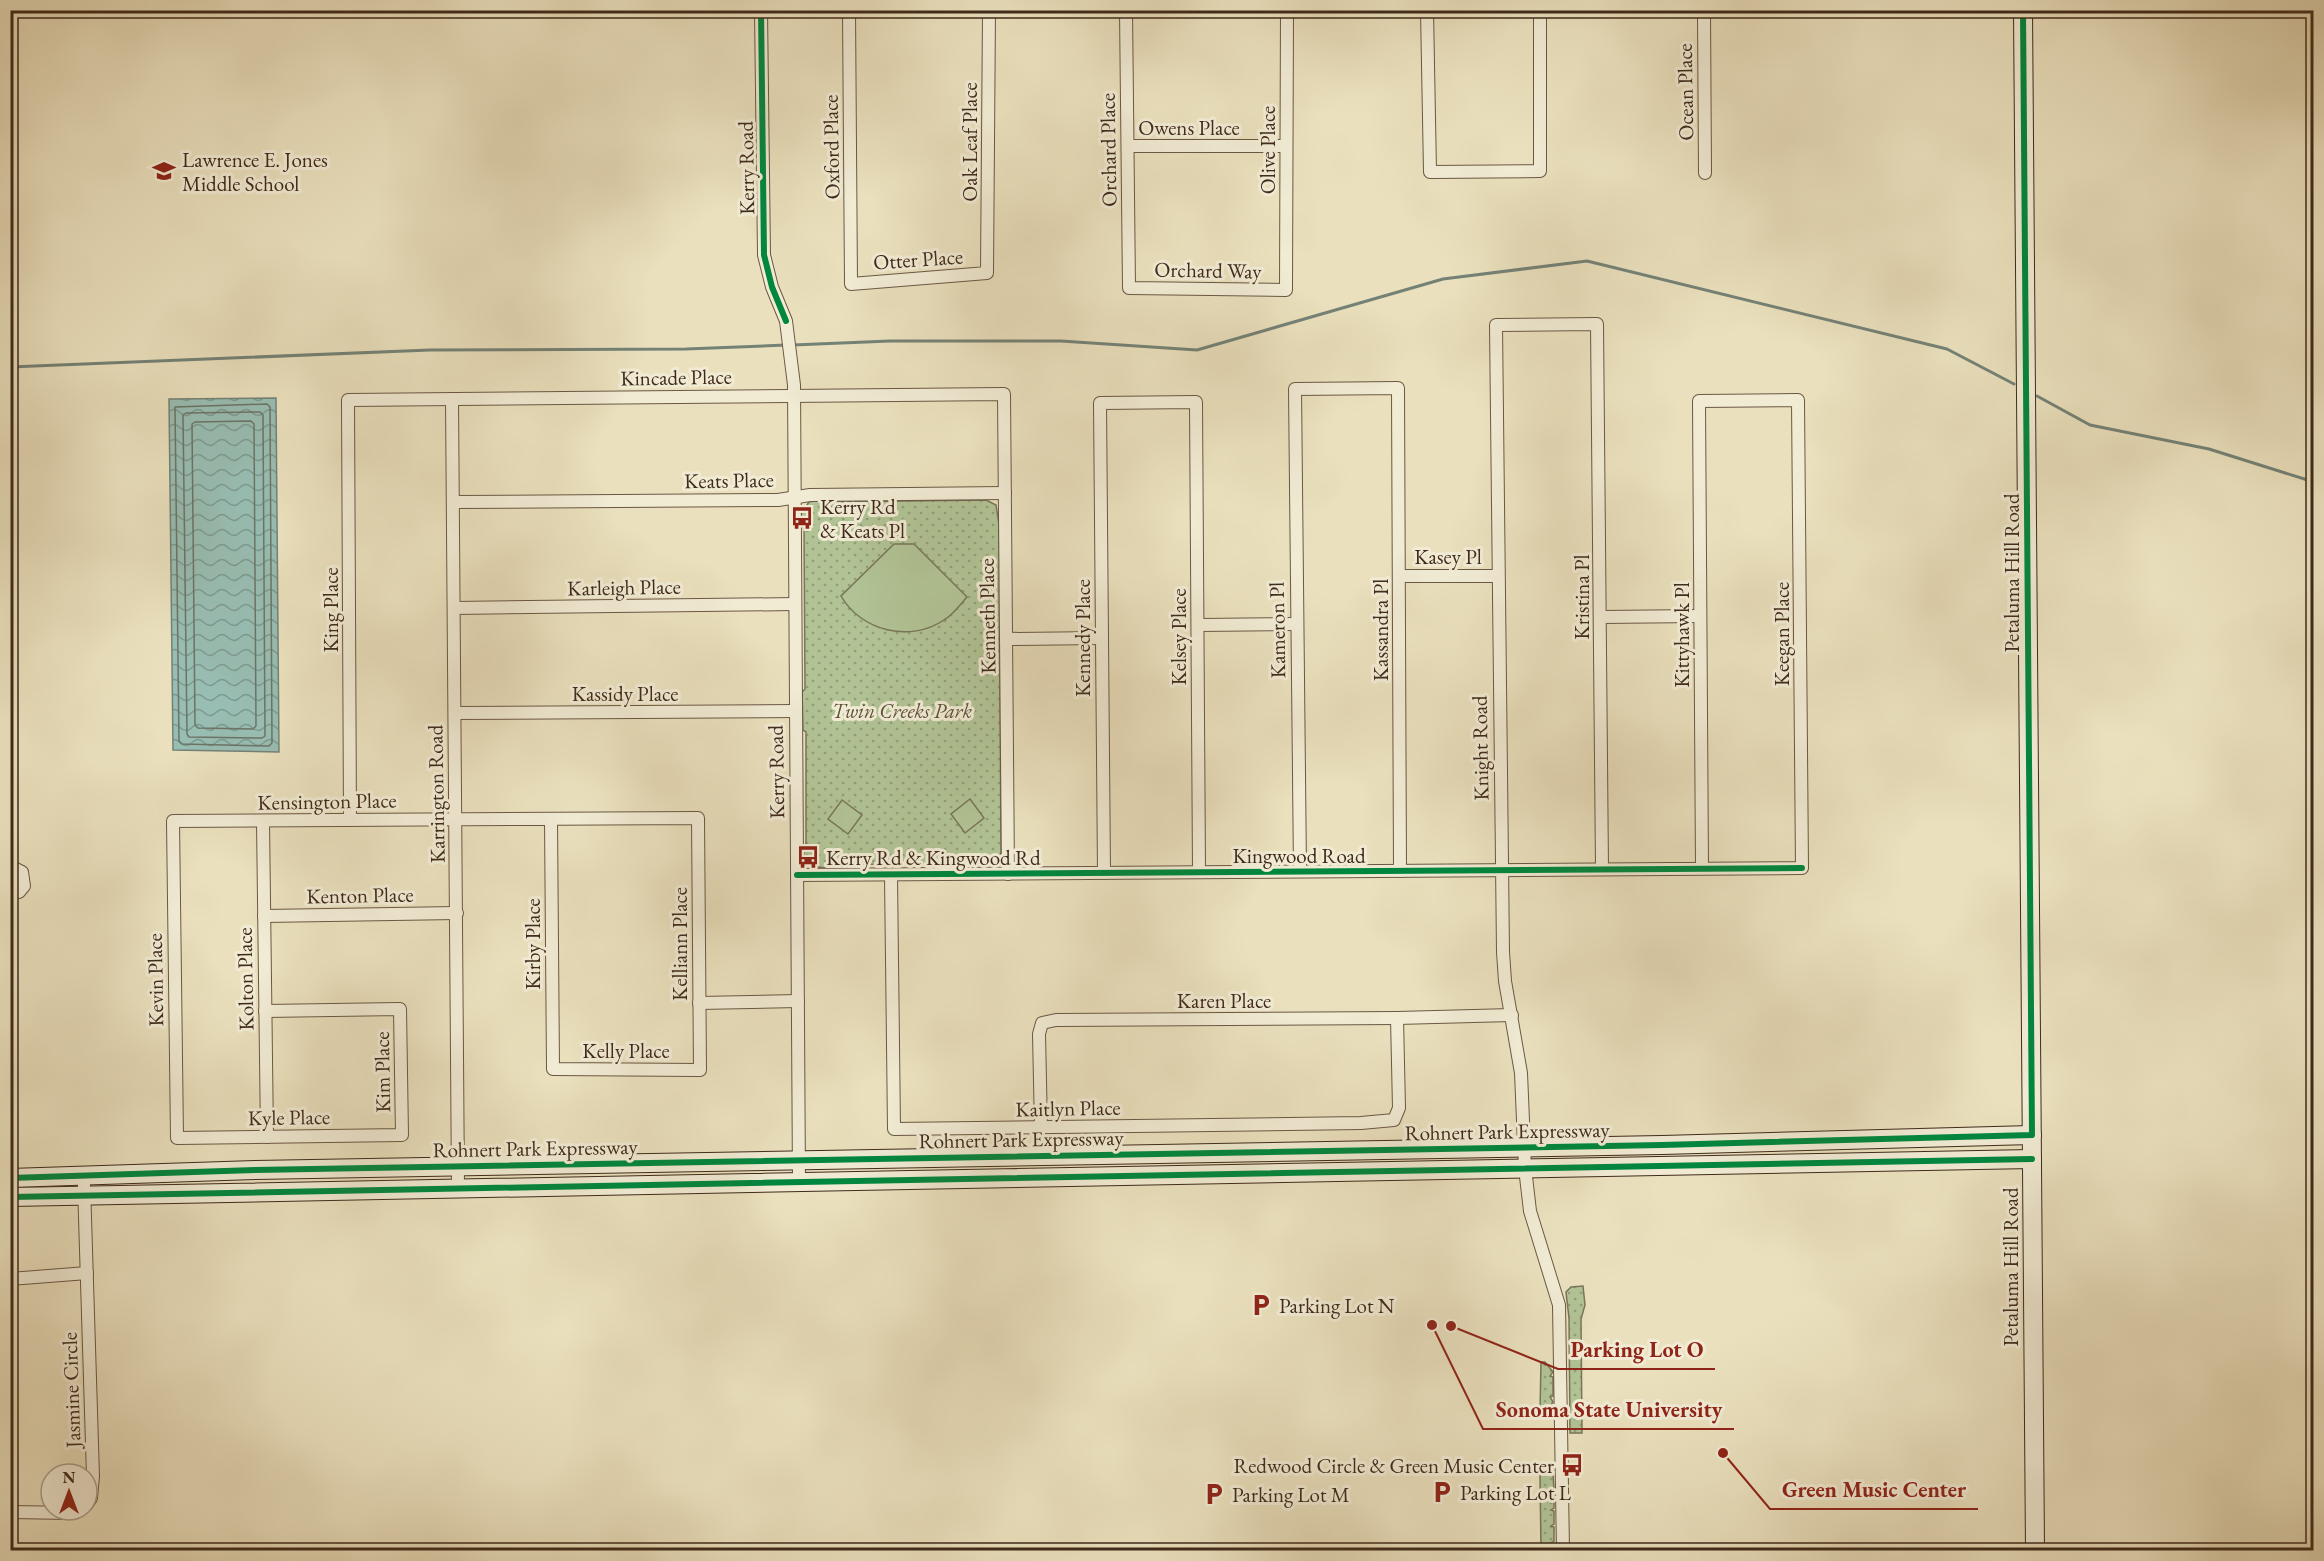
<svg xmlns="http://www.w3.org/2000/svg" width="2324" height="1561" font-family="'EB Garamond',serif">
<defs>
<pattern id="grass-dots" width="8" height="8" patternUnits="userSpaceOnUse" patternTransform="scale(1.5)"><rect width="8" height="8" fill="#b1c395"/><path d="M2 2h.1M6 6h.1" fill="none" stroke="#919f79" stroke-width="1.8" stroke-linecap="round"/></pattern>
<pattern id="water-waves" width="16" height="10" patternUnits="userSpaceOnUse" patternTransform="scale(1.5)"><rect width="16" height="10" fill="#98bdb2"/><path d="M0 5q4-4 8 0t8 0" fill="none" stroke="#7d9a90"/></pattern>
</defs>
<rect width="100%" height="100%" fill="#eae0bd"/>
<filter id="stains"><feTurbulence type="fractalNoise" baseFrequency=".00333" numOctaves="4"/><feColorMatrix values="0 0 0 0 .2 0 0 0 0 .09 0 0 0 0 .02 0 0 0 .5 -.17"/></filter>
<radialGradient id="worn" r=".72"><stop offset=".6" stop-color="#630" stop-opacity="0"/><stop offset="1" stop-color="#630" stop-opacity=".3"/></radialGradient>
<g fill="url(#grass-dots)" stroke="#787658" stroke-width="1.5">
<path d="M819,499L823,502L986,500L996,505L999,525L1001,853L995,862L830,865L827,868C812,868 798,858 806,843V732L803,730L802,692L805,689L804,525L801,522V514L809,502Z"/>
<polygon points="1583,1286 1585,1305 1581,1319 1582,1433 1570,1433 1569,1318 1566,1292 1571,1287"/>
<polygon points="1541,1362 1545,1362 1553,1372 1550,1376 1553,1377 1553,1396 1550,1397 1553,1402 1547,1411 1540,1411"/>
<polygon points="1553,1474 1554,1490 1550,1492 1554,1493 1554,1508 1551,1510 1554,1511 1554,1524 1551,1526 1554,1527 1554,1541 1551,1543 1554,1550 1541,1550 1540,1475"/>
</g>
<g fill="#b1c395" stroke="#787658" stroke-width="1.5">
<path d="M894,544H914L967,597C960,605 953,615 944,620C910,643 861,631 841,596Z"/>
<polygon points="970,799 984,818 965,833 951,814"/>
<polygon points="842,800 862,815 848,834 828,819"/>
</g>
<polygon fill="url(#water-waves)" stroke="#748276" stroke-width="1.5" points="276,398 279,752 173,750 169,399"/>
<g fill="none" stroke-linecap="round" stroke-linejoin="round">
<g stroke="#6c7466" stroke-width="1.5">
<polygon points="267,404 270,407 272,743 269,746 182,744 179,741 175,407"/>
<polygon points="260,412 263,415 265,736 262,738 189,737 187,734 183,415 186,413"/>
<polygon points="251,421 254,424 256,726 253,729 198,728 195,725 192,424 195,422"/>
</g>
<g stroke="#748276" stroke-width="3">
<polyline points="793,345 890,341 1061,341 1197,350 1443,279 1587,261 1947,349 2014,384"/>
<polyline points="10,367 430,350 686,349 786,345"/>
<polyline points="2037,396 2090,425 2209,449 2314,482"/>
</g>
<g stroke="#6a5844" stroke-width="14">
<g id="street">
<polyline points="761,10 764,255 772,287 786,321 794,385 799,1182"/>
<polyline points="849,10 851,284 987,273 989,10"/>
<polyline points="1126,10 1129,288 1286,290 1287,10"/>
<polyline points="1427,10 1430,172 1540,171 1540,10"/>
<polyline points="1704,10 1705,173"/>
<polyline points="1128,146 1286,146"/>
<polyline points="452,399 458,1188"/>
<polyline points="453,502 778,500 810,495 1005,493"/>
<polyline points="1399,576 1498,576"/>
<polyline points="454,608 794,604"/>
<polyline points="1600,617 1700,616"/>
<polyline points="1198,625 1296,624"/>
<polyline points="1006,639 1102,638"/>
<polyline points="455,713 795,711"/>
<polyline points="350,820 348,400 1004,394 1008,874"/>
<polyline points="263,821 267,1137"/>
<polyline points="10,866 22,872 24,886 19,892 10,894"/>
<polyline points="1300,871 1295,389 1398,388 1400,871"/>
<polyline points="1104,873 1100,403 1196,402 1199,872"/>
<polyline points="797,875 1802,868 1798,400 1699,401 1702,868"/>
<polyline points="891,875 894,1129 1361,1123 1394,1120 1399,1108 1397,1018"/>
<polyline points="264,916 457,913"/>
<polyline points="699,1003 798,1001"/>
<polyline points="265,1011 400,1009 402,1135 177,1138 173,821 698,818 700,1070 553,1069 551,819"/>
<polyline points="1041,1128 1039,1034 1042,1023 1056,1020 1397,1018 1512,1015"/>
<polyline points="84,1185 93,1476 91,1498 87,1504"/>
<polyline points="10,1279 87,1273"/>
<polyline points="10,1512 72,1513 80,1510"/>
<polyline points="1563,1550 1559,1305 1530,1211 1525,1168 1521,1073 1505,981 1503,952 1496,325 1597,324 1602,869"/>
</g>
</g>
<g stroke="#3f2a1b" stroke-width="20">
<g id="secondary">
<polyline points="2023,10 2035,1550"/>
<polyline points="10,1178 255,1170 1662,1145 2032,1135"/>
<polyline points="10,1197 2032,1159"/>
</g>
</g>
<use href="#street" stroke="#f1ebd4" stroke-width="12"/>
<use href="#secondary" stroke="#f1ebd4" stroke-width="18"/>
<g stroke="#f1ebd4" stroke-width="10">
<g id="cycleway">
<polyline points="761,10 764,255 772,287 786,321"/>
<polyline points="797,875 1802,868"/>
<polyline points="10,1178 255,1170 1662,1145 2032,1135 2023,10"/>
<polyline points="10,1197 2032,1159"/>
</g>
</g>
<use href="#cycleway" stroke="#00873e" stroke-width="6"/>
</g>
<defs>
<g id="school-bare" transform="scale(1.8)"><path d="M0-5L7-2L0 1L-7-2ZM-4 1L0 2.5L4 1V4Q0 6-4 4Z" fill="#8f2418" stroke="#f1ebd4" stroke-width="2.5" paint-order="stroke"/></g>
<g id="bus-bare" transform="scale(1.8)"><path d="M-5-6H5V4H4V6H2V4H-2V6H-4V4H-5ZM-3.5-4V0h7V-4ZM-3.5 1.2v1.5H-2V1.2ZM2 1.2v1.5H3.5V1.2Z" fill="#8f2418" stroke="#f1ebd4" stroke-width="2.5" paint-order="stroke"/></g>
<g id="parking-bare" transform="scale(1.8)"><path d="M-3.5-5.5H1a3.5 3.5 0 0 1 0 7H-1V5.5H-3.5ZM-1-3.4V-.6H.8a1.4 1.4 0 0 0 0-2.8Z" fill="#8f2418" stroke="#f1ebd4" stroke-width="2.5" paint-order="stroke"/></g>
</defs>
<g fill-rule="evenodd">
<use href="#school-bare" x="164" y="171"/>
<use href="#bus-bare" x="802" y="518"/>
<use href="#bus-bare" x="808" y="857"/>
<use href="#parking-bare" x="1261" y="1305"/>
<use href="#bus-bare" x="1572" y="1465"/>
<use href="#parking-bare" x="1442" y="1492"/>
<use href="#parking-bare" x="1214" y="1494"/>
</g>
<g text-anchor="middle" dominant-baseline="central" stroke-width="6" stroke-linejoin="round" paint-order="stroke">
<g font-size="21" fill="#3f2a1b" stroke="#f1ebd4">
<text transform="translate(1685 92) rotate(-91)">Ocean Place</text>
<text x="1189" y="127">Owens Place</text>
<text transform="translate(969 142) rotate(-90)">Oak Leaf Place</text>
<text transform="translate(831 147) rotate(-91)">Oxford Place</text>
<text transform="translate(1108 150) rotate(-91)">Orchard Place</text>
<text transform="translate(1267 150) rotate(-90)">Olive Place</text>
<text transform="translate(746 168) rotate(-91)">Kerry Road</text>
<text transform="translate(918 259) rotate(-4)">Otter Place</text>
<text transform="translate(1208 270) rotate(1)">Orchard Way</text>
<text transform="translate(676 377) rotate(-1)">Kincade Place</text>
<text transform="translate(729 480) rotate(-1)">Keats Place</text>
<text x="1448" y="556">Kasey Pl</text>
<text transform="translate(2011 573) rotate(-90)">Petaluma Hill Road</text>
<text transform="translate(624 587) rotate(-1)">Karleigh Place</text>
<text transform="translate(1581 597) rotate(-90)">Kristina Pl</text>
<text transform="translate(330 610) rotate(-90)">King Place</text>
<text transform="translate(987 616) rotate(-91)">Kenneth Place</text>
<text transform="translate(1277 630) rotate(-91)">Kameron Pl</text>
<text transform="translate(1380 630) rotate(-90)">Kassandra Pl</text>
<text transform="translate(1781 634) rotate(-90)">Keegan Place</text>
<text transform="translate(1681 635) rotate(-90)">Kittyhawk Pl</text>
<text transform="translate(1178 637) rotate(-90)">Kelsey Place</text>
<text transform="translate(1082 638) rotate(-90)">Kennedy Place</text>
<text x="625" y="693">Kassidy Place</text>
<text transform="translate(1480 748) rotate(-91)">Knight Road</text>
<text transform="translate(776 772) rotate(-91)">Kerry Road</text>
<text transform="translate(436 794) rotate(-91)">Karrington Road</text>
<text transform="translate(327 801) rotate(-1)">Kensington Place</text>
<text x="1299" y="855">Kingwood Road</text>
<text transform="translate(360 895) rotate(-1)">Kenton Place</text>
<text transform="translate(532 944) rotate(-90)">Kirby Place</text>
<text transform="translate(679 944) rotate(-90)">Kelliann Place</text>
<text transform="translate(245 979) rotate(-91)">Kolton Place</text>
<text transform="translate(155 980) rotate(-91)">Kevin Place</text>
<text x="1224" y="1000">Karen Place</text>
<text x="626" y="1050">Kelly Place</text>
<text transform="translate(382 1072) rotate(-91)">Kim Place</text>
<text transform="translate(1068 1108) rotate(-1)">Kaitlyn Place</text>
<text transform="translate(289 1117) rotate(-1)">Kyle Place</text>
<text transform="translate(1507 1131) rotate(-1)">Rohnert Park Expressway</text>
<text transform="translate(1021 1139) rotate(-1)">Rohnert Park Expressway</text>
<text transform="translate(535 1148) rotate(-1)">Rohnert Park Expressway</text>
<text transform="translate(2010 1267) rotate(-90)">Petaluma Hill Road</text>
<text transform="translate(71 1390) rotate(-92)">Jasmine Circle</text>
</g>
<g font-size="21" fill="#3f2a1b" stroke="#f1ebd4" text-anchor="start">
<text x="182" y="159">Lawrence E. Jones<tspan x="182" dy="24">Middle School</tspan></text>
<text x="820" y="506">Kerry Rd<tspan x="820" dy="24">&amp; Keats Pl</tspan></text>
<text x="826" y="857">Kerry Rd &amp; Kingwood Rd</text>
<text x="1279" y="1305">Parking Lot N</text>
<text x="1554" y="1465" text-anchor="end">Redwood Circle &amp; Green Music Center</text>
<text x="1460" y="1492">Parking Lot L</text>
<text x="1232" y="1494">Parking Lot M</text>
</g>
<g font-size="21" font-style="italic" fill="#5c503a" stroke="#f1ebd4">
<text x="902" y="710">Twin Creeks Park</text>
</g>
</g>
<path fill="none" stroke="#8f2418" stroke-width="2" d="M1451 1326L1558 1369H1715M1432 1325L1483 1429H1734M1723 1453L1770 1509H1978"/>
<g fill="#8f2418" stroke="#f1ebd4" stroke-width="2">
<circle cx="1451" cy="1326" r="6"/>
<circle cx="1432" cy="1325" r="6"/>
<circle cx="1723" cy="1453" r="6"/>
</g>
<g font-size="22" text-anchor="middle" font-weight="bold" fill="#8f2418" stroke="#f1ebd4" stroke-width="6" stroke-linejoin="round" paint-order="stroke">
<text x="1637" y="1357">Parking Lot O</text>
<text x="1609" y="1417">Sonoma State University</text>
<text x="1874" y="1497">Green Music Center</text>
</g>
<rect width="2324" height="1561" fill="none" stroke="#eae0bd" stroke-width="36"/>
<rect x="12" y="12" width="2300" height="1537" fill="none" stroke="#3f2a1b" stroke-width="3"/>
<rect x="18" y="18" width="2288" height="1525" fill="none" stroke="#3f2a1b" stroke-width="1.5"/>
<g transform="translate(69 1492)"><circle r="28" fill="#f1ebd4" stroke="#aa9e8a" stroke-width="1.5"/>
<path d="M0-4.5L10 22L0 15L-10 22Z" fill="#8f2418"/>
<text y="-9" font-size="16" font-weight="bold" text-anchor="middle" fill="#3f2a1b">N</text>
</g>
<rect width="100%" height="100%" filter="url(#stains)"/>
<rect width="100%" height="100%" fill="url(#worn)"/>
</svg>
